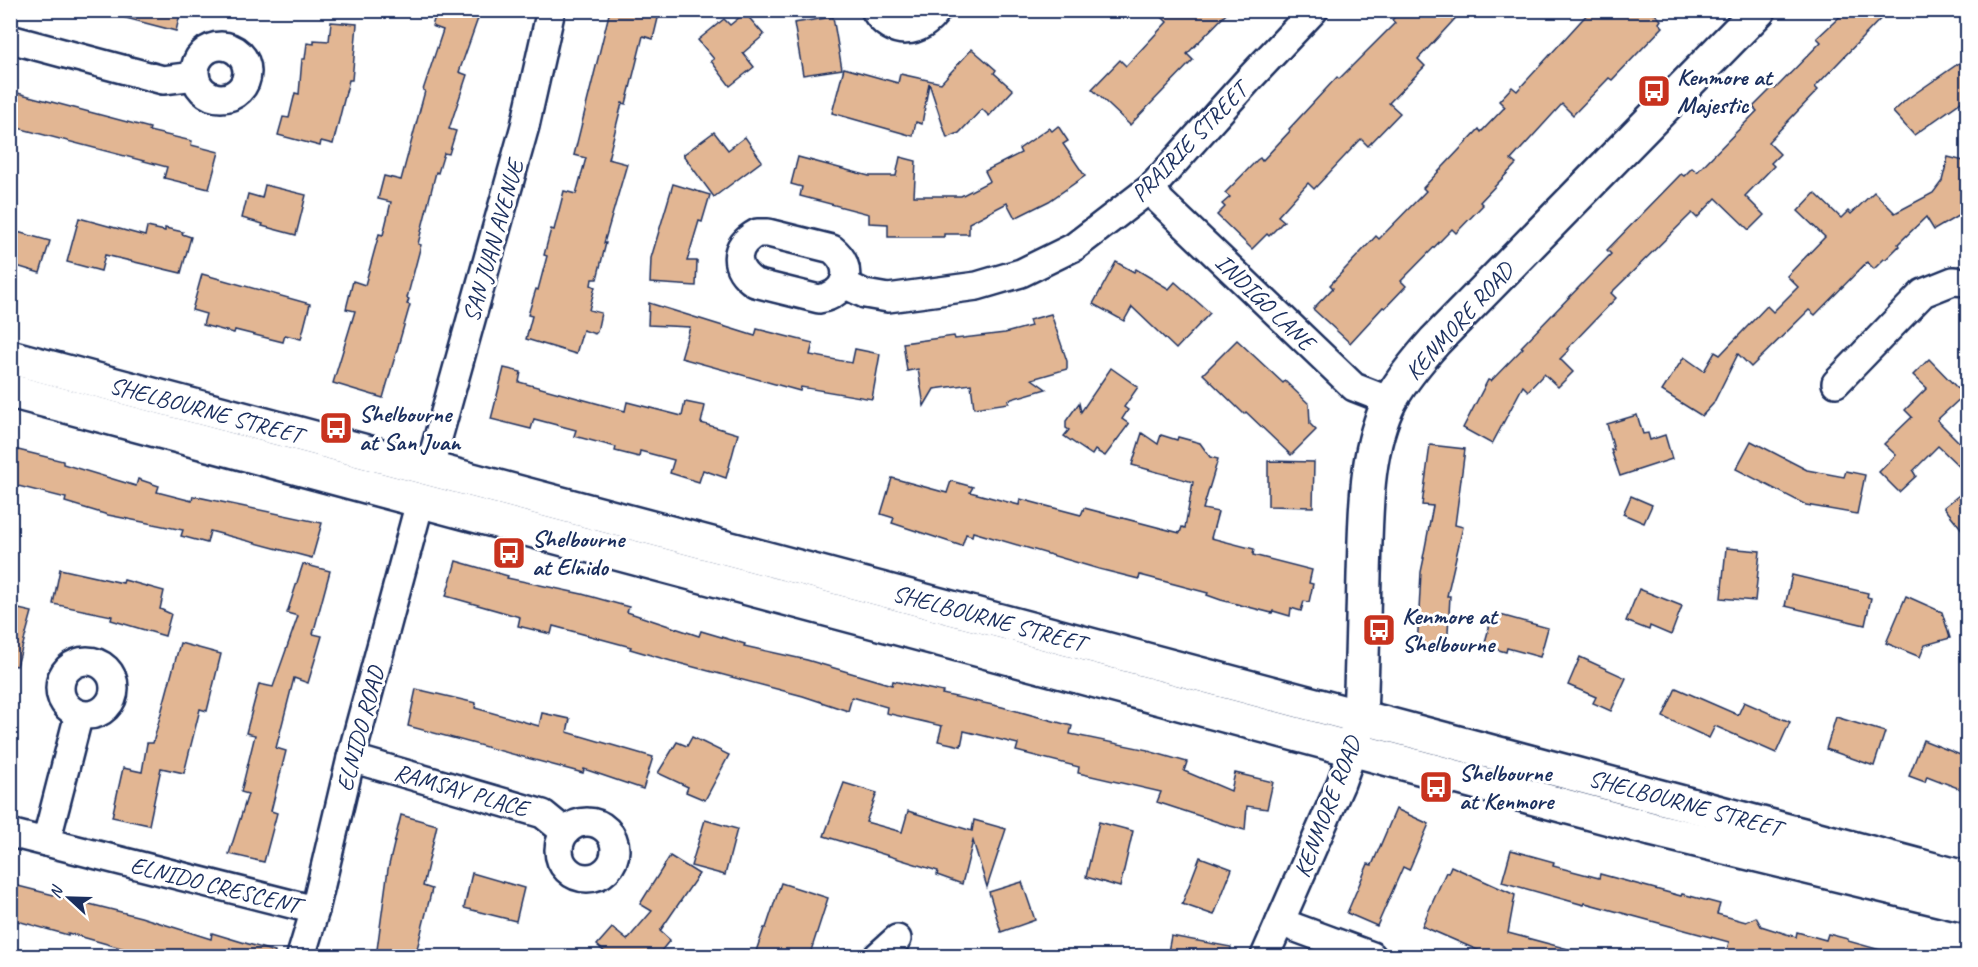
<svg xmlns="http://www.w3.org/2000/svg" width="1978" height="967" font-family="Caveat,sans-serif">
<rect width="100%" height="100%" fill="#fff"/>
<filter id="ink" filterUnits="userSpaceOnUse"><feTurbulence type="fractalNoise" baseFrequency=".0167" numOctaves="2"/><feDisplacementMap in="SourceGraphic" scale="12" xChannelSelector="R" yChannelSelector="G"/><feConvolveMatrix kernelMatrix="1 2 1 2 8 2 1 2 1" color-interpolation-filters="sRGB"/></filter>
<g filter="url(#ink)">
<g fill="#e2b693" stroke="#1b2f5e" stroke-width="1.5">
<polygon points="123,10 181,10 176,31 122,17"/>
<polygon points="437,10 481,10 459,72 467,75 449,129 456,131 449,154 444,153 438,173 436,172 418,244 421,245 407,298 409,299 407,304 410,305 383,398 333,383 355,311 346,309 353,281 365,285 379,234 383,235 391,202 378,199 384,176 401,180 425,91 423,90 443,30 432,26"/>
<polygon points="610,10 660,10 653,39 643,36 626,104 622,103 608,159 627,164 604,243 606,243 597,279 592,279 591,285 595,287 589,310 601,313 597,332 595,334 583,330 576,354 526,339 532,316 528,315 536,289 538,290 547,256 544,255 551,229 554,230 564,191 576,194 586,158 574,155"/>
<polygon points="1155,10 1230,10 1187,54 1193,60 1130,125 1092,89 1120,60 1126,66 1167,22"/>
<polygon points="1401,10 1463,10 1418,59 1425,66 1389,103 1400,113 1368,146 1361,139 1314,189 1308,183 1278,216 1284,221 1269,236 1267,234 1252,249 1217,215 1225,207 1222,204 1230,197 1225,193 1257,160 1260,158 1262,161 1290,131 1289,129 1337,77 1339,79 1395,23 1392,20"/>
<polygon points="1591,10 1651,10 1661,20 1659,23 1663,27 1612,80 1609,78 1573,115 1562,104 1511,160 1516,164 1480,202 1483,205 1456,233 1452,229 1401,281 1406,286 1385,308 1383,307 1350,343 1313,309 1333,288 1330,285 1376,236 1379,239 1426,191 1423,188 1479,129 1481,132 1505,107 1499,101 1512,87 1517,91"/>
<polygon points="1847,10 1889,10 1815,87 1818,90 1768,142 1780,154 1771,163 1774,166 1745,196 1764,215 1749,230 1716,198 1697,218 1692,213 1611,293 1616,298 1567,349 1569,350 1560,359 1573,372 1558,387 1544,374 1528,391 1523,386 1492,444 1463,428 1488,380 1491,381 1523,348 1521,347 1611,254 1607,250 1681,174 1684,176 1692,168 1697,172 1757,111 1753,107 1773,87 1775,89 1821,42 1817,38"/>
<polygon points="745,13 764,35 743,53 754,67 730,86 711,61 714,59 698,40 724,19 730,25"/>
<polygon points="833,17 842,69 803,75 794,23"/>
<polygon points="331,22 357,24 352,80 349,80 333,144 321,141 320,146 278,135 283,117 289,118 295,93 299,94 302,59 305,59 307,43 314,44 314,40 329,41"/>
<polygon points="972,49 996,70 994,73 1013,90 989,116 982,109 959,133 947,138 929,83 922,124 916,122 913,136 832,113 844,68 898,83 900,74 941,83"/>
<polygon points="1968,57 1968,97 1914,135 1893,112 1907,99"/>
<polygon points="10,91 150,128 149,131 192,141 191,145 219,152 209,189 164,178 167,167 10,126"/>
<polygon points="1058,126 1068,141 1063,144 1085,176 1049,201 1015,218 1007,203 969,223 969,234 944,234 944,237 888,237 888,224 869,223 869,214 800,196 802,187 791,184 798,157 869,176 896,176 900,157 916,161 914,196 961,196 990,181 985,171 1021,153 1019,149 1049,128 1052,131"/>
<polygon points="714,132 728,150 745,137 762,161 714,197 683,155"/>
<polygon points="1948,157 1968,162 1968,210 1934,230 1926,217 1898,244 1899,246 1886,259 1884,259 1874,269 1867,262 1815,315 1809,310 1751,367 1738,354 1713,404 1702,416 1662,391 1684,357 1704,371 1715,352 1720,355 1767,306 1773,312 1798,287 1787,276 1825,237 1798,211 1815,193 1841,218 1848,211 1851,214 1874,192 1895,213 1933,193 1942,181"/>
<polygon points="673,184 710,195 702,222 699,221 687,261 697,261 696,286 650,283 651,258"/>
<polygon points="265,185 306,195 296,235 262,226 263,224 242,218 248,194 262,198"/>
<polygon points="79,218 145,236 147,227 165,231 165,228 183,232 182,234 191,237 181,273 105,255 101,271 67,262"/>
<polygon points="10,230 50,241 40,273 10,264"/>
<polygon points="1116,262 1134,272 1136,269 1169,289 1175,282 1210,313 1176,349 1132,307 1124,321 1093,304"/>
<polygon points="202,274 310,304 301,339 285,335 283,342 235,330 234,333 203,325 206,314 192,310"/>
<polygon points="649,303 755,336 757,329 813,343 810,355 852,363 855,349 880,354 872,399 801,387 800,391 681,358 690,327 648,325"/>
<polygon points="1051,314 1067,361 1067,369 1032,379 1046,389 1008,400 1009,403 974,408 971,384 934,389 924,406 918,369 907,371 903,343 954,336 955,339 1005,333 1031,326 1029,320"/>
<polygon points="1237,340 1283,383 1285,381 1309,404 1310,424 1316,430 1291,455 1246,412 1244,414 1203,374"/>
<polygon points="1929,359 1964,395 1937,420 1968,451 1968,475 1938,446 1913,471 1916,476 1899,492 1879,472 1896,455 1884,444 1912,417 1905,410 1927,388 1913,375"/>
<polygon points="504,368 521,372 519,382 625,411 627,402 682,416 685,402 705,406 701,423 738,434 726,478 703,470 699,482 670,473 674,460 640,451 639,457 615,451 616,447 574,436 576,430 534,419 531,429 491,419"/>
<polygon points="1111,368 1138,387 1124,407 1128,410 1122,419 1129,424 1105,456 1095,450 1092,455 1064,436 1069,430 1066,428 1066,421 1079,403 1081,412"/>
<polygon points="1637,415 1643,434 1648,433 1650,440 1665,435 1672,459 1620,476 1611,450 1614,450 1607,424"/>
<polygon points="1142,433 1158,444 1161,435 1177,440 1178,437 1200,443 1210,457 1218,459 1203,509 1218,512 1211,538 1254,549 1253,555 1312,570 1309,583 1313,584 1309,602 1304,601 1301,611 1291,608 1290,616 1273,611 1272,613 1221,600 1207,595 1208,593 1140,575 1139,579 1099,569 973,532 972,536 966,534 962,546 892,523 894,518 881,514 892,478 947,493 951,481 973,487 970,492 1019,505 1020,499 1081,515 1084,508 1180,533 1182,527 1185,528 1193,482 1132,465"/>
<polygon points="1751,441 1807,470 1844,477 1846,471 1865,475 1857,514 1806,505 1736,469"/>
<polygon points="1430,445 1465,449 1455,525 1463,527 1447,596 1450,596 1447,651 1417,649 1421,572 1424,558 1423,558 1433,506 1422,505"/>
<polygon points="14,449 63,461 63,464 136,486 138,479 159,486 157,492 192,501 193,496 322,523 312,558 210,531 207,543 181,536 183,530 108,515 65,502 66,498 10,484 10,465"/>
<polygon points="1268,461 1314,462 1313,507 1268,506"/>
<polygon points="1968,488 1968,537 1944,507"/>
<polygon points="1631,496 1652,505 1644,523 1623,514"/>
<polygon points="1726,548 1760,551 1755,601 1721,598"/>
<polygon points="456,561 508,576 507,578 582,594 629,607 627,612 699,636 701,631 745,644 744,646 807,660 892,685 893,681 943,692 942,694 1002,707 1072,726 1070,734 1148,750 1148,751 1187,762 1184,771 1231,791 1235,773 1273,782 1267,809 1247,806 1245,830 1230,826 1157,802 1161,792 1078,773 1079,767 1016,751 1018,744 964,731 961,746 938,741 942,726 886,713 887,707 852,697 848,711 803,696 671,661 630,649 631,647 553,626 551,634 518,626 520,617 446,596"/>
<polygon points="303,564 330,571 313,634 322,636 308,683 294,678 276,748 286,751 271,811 277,813 264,862 229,854 248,794 241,792 255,735 246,733 259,684 273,687 298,616 287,613"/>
<polygon points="60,569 123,583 124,580 164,591 160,609 171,614 165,636 111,620 112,616 53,604"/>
<polygon points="1792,575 1868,593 1867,597 1871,598 1865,625 1785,606"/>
<polygon points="1639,589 1682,606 1671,635 1650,626 1649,630 1626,621"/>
<polygon points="1906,596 1942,612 1950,638 1925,645 1920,657 1886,643"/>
<polygon points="10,607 32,612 17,666 10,665"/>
<polygon points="1493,613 1548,628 1540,657 1507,648 1506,652 1484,646"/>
<polygon points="180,643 221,654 207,711 200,709 184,773 161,768 149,825 112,817 123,768 142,772 147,743 153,743"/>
<polygon points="1580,657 1626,678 1611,711 1593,703 1596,697 1568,685"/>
<polygon points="1676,688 1738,715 1744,702 1790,722 1776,753 1715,726 1709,738 1663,717"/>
<polygon points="416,689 476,703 475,708 539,726 542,713 570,719 567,732 653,757 643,789 584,769 583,773 408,726"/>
<polygon points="1836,717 1885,732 1874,766 1826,749"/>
<polygon points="692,737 729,755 705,800 686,792 688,787 658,773 677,742 687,746"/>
<polygon points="1923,740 1968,758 1968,792 1927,776 1925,782 1909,776"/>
<polygon points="844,783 877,793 866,822 902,832 908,811 972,831 974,820 1006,829 987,887 973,841 962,884 937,875 938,871 824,836"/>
<polygon points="1396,809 1429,824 1409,870 1403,867 1377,926 1347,913 1368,864 1372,865"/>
<polygon points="401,815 437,825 423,886 432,889 415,957 376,957 388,869"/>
<polygon points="705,820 737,829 725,875 691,866"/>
<polygon points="1099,822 1133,831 1120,887 1086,877"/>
<polygon points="1511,850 1554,862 1553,866 1599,878 1600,874 1681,896 1682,894 1720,904 1717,914 1746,922 1756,917 1761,926 1796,937 1797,932 1826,940 1828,934 1848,939 1848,941 1884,951 1884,957 1725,957 1729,942 1585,903 1584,905 1502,882"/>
<polygon points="670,856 699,874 660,931 670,940 656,957 610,957 597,945 612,928 627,940 652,911 640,904"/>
<polygon points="1200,857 1232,869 1214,915 1182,904"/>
<polygon points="1451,866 1515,895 1508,933 1572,950 1572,957 1497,957 1482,952 1422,926 1446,872 1448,873"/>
<polygon points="472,873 524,888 516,921 464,908"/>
<polygon points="1022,882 1035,920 1001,932 989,892"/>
<polygon points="781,883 828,898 809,957 754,957 764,928 766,928"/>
<polygon points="10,884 141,917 211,939 212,933 275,952 274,957 153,957 68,933 68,935 10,919"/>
<polygon points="1171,936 1231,947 1230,957 1167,957"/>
</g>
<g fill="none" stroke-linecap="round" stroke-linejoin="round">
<g stroke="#1b2f5e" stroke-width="32">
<g id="street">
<path d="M875,10C891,38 921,35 937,10"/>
<polyline points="10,39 163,80 195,76"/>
<circle cx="221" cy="72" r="26"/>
<polyline points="1152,187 1160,201 1354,387 1390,401"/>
<path d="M757,233H768L832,249C855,267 848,294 819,299L755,283C732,268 733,246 757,233Z"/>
<polyline points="844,284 865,294 888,298 977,286 1021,273 1074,247 1152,187 1249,79 1314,10"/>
<polyline points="1836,383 1923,293 1953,281 1968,282"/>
<polyline points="429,470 525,126 551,10"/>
<circle cx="87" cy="688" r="27"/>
<polyline points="351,758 543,814 565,832"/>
<circle cx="587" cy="850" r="28"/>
<polyline points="10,833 315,910"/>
<polyline points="46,842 79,714"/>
<polyline points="1280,922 1372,956"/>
<polyline points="301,956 315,910 351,758 420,502"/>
<polyline points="878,956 897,939"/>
<polyline points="1265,956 1341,783 1353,750"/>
</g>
</g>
<g stroke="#1b2f5e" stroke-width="38">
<g id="secondary">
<polyline points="10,357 1968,879"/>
<polyline points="10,391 1651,829 1968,906"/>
<path d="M1356,736L1360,717C1362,669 1363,622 1364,575C1366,520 1364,449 1391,399C1403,378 1419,359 1435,341L1759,10"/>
</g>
</g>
<use href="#street" stroke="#fff" stroke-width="27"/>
<use href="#secondary" stroke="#fff" stroke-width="33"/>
</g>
</g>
<defs>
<g id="bus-square" transform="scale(1.725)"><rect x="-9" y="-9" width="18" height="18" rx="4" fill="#c8321e" stroke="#fff"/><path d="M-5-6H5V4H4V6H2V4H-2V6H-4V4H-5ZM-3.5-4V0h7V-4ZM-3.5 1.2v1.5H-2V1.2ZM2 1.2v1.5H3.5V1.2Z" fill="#fff"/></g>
</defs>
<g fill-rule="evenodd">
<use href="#bus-square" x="1654" y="91"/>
<use href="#bus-square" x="336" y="428"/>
<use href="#bus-square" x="509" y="553"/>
<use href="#bus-square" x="1379" y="630"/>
<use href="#bus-square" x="1436" y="787"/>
</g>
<g text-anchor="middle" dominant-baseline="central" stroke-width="6" stroke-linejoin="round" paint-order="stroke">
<g font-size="24" font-weight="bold" fill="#1b2f5e" stroke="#fff" text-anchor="start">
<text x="1677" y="77">Kenmore at<tspan x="1677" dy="28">Majestic</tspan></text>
<text x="359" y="414">Shelbourne<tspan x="359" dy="28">at San Juan</tspan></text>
<text x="532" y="539">Shelbourne<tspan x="532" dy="28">at Elnido</tspan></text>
<text x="1402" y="616">Kenmore at<tspan x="1402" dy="28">Shelbourne</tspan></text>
<text x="1459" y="773">Shelbourne<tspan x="1459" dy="28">at Kenmore</tspan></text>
</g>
<g font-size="24" fill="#1b2f5e" stroke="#fff">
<text transform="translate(1189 142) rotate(-46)">PRAIRIE STREET</text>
<text transform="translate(493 241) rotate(-74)">SAN JUAN AVENUE</text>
<text transform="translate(1265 302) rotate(44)">INDIGO LANE</text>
<text transform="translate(1459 321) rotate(-48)">KENMORE ROAD</text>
<text transform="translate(206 410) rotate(15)">SHELBOURNE STREET</text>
<text transform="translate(989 618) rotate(15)">SHELBOURNE STREET</text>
<text transform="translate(360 729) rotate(-75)">ELNIDO ROAD</text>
<text transform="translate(461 790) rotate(16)">RAMSAY PLACE</text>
<text transform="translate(1685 803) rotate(15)">SHELBOURNE STREET</text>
<text transform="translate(1327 807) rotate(-69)">KENMORE ROAD</text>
<text transform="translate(215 885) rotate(14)">ELNIDO CRESCENT</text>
</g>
</g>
<rect width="1978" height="967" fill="none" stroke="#fff" stroke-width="36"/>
<rect x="18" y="18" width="1942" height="931" fill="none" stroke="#1b2f5e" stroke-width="2" filter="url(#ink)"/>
<g transform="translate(69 898) rotate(292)" stroke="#ffffff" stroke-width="4.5" paint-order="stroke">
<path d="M0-4.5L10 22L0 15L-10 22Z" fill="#1b2f5e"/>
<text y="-9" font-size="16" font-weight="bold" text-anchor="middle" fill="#1b2f5e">N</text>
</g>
</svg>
